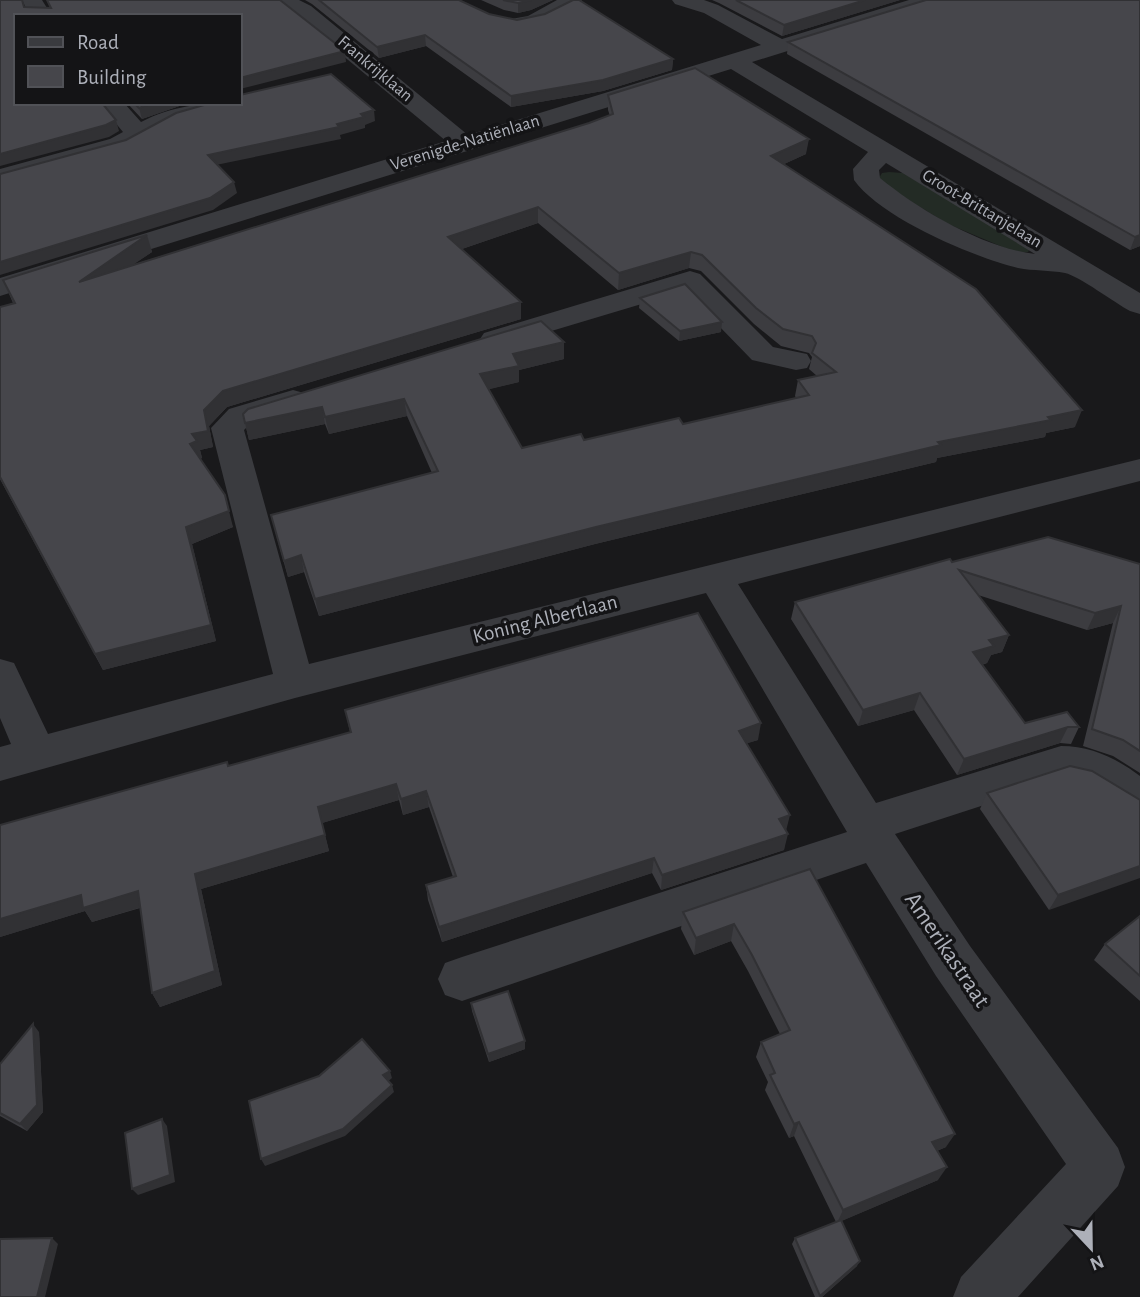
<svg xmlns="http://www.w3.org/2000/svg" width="1140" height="1297" font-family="'Alegreya Sans',sans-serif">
<rect width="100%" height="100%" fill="#19191b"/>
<polygon fill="#232b25" points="889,172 903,173 1030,249 1028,252 1017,253 948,224 881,183 879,178 882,173"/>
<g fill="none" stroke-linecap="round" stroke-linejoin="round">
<g fill="#3a3b3f" fill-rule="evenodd">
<polygon points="22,0 42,0 52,16 30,16"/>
<path d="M273,0H299L311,6L468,135L761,45L704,13L675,4L672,0H704L718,5L782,39L909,0H941L938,4L752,62L1140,293V314L1130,311C1115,303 1079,276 1065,273C1050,270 1033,271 1018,268C973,257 881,218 854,180L853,169L868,152L731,69L0,296V278L446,141L295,16ZM886,163L1035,254C984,248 919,210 880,178L879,170Z"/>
<path d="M557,0H582C570,17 531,34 511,29L508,24L511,19L528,16Z"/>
<path d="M99,103H124L141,122C172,106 200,103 235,103L231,108L178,122L128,149L0,185V169L110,139L123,132Z"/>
<polygon points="690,271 700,274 773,347 807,354 811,361 807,368 796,370 752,360 685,291 495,348 484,345 480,339 484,333"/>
<path d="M293,390L304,393L309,400L304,407L251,423L244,430L309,664L1140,459V481L738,584L876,803L1061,746C1091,746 1116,758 1140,776V818C1109,807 1097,780 1061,780L895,834L970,946L1118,1148L1125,1167L1118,1186L1018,1297H953L961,1277L1066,1164L936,976L866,863L462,1001L445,995L438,979L445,963L462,957L847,832L706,593L295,698L0,781V747L11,744L0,718V659L14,663L48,734L273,674L211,428L229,409Z"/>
</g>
</g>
<g fill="#3c3c40">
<polygon points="305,0 459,0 489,14 673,59 672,70 603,91 511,107 426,46 379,58 312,4"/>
<polygon points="481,0 553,0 531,10 518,13 504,10"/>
<polygon points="712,0 900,0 782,36 719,3"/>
<polygon points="1140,0 1140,246 1130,250 787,54 788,42"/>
<polygon points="608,95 806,154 784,164 1075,427 1046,433 1045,437 937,458 936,462 595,544 319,616 304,572 288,577 275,531 432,473 407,416 329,434 325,424 249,440 243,414 564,342 564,359 519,370 519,382 489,389 522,448 584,440 683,424 796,398 795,396 798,380 817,376 809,369 812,357 809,353 781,346 754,324 701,271 689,268 618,290 538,223 462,249 521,319 227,407 209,426 213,447 200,450 202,458 200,459 233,527 192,544 216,641 103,670 0,479 0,307 13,303 3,280 147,235 152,252 132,265 589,123 610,116 608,110"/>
<polygon points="127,103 188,103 142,119"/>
<polygon points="640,298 721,332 679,341 639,308"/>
<polygon points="952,562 1140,564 1140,773 1113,756 1083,746 1113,623 1087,630 978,595 1009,635 1002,652 991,655 987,663 982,665 1025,723 1079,727 1071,744 1060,743 957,775 914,710 858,726 791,619 795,602"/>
<polygon points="345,710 758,740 747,743 786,831 784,850 661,890 652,873 442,942 428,900 426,885 453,877 429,807 403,815 399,800 322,823 329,851 201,889 222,985 160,1007 152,993 140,908 92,922 85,911 0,937 0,825 229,766 350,732"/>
<polygon points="987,793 1138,799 1049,910 980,809"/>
<polygon points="810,869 946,1147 937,1151 938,1180 841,1221 857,1266 822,1297 815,1297 792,1244 795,1238 836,1222 794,1136 789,1138 765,1090 768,1082 756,1057 761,1042 780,1034 748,971 731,941 694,955 681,929 683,912"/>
<polygon points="1140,916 1140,1001 1094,960 1105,944"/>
<polygon points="471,1003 525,1049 489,1062 472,1011"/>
<polygon points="39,1032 43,1112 27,1131 0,1116 0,1064"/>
</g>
<g fill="#313134">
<polygon points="531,0 553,0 531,10 518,13 518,3"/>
<polygon points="865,0 900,0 782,36 784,25"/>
<polygon points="425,35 426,46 379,58 377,47"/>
<polygon points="345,51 346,62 240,89 240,78"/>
<polygon points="673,59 672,70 603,91 511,107 511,96"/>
<polygon points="152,103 188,103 142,119 139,108"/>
<polygon points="374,110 375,121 365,125 365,128 340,135 341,139 211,166 208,155 337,124 361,114"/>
<polygon points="116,120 119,131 109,137 0,166 0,154"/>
<polygon points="809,139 806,154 769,171 771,156"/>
<polygon points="234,182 237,193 213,210 0,275 0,262"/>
<polygon points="538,207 538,223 450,253 448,237"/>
<polygon points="147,235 152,252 84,298 79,282"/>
<polygon points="1140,235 1140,246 1130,250 1135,237"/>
<polygon points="691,252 689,268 618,290 619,273"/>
<polygon points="521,302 521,319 227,407 209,426 213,447 200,450 202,458 195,461 190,444 192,434 204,410 223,391"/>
<polygon points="722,322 721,332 679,341 680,331"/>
<polygon points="564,342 564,359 519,370 519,382 482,391 480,374 513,354"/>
<polygon points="404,399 407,416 329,434 325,417"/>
<polygon points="322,407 325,424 249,440 245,423"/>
<polygon points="1082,410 1075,427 1046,433 1045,437 937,458 936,462 595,544 319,616 315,599 596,527 938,442"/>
<polygon points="225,495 233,527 192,544 216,641 103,670 95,654 186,527"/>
<polygon points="301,555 304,572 288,577 284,561"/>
<polygon points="1121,606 1113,623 1087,630 1095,613"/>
<polygon points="1009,635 1002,652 991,655 987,663 966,669 973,652 989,640"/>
<polygon points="920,693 914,710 858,726 863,710"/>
<polygon points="761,723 758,740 736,747 739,731"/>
<polygon points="1068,727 1060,743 957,775 964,759"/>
<polygon points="396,784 399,800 322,823 318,807"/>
<polygon points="426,791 429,807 403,815 401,799"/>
<polygon points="790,815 786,831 779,819"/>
<polygon points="788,834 784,850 661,890 662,875"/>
<polygon points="325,835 329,851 201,889 222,985 160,1007 152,993 195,874"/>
<polygon points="654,858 652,873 442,942 439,927"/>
<polygon points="1140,866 1140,878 1049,910 1058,895"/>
<polygon points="138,891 145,906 92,922 85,911 0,937 0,919 81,895"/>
<polygon points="734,924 731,941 694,955 696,938"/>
<polygon points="33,1024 39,1032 43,1112 27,1131 20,1124"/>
<polygon points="525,1041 525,1049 489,1062 488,1054"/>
<polygon points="390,1071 392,1078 386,1083 383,1075"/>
<polygon points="392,1085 394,1092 345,1136 265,1166 261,1159"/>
<polygon points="162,1119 167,1126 175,1182 138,1195 132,1189"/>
<polygon points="799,1122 794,1136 789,1138 794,1124"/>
<polygon points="955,1134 946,1147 924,1156 932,1142"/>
<polygon points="947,1167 938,1180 837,1223 843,1210"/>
<polygon points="52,1238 58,1244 45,1297 37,1297"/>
<polygon points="860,1261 857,1266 822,1297 820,1297"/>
</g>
<g fill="#46464b" stroke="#313134" stroke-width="2">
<polygon points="0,0 22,0 24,7 51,8 47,0 280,0 345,51 240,78 240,16 16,16 16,103 102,103 116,120 106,125 0,154"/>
<polygon points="319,0 459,0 489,14 517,20 545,14 573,0 579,0 673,59 603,80 511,96 425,35 377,47"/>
<polygon points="503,0 531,0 518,3"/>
<polygon points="736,0 865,0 784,25"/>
<polygon points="926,0 1140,0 1140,235 1135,237 788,42"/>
<polygon points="695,68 809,139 771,156 976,289 1082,410 1048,417 1051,420 938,442 941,445 596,527 315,599 301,555 284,561 271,515 438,471 404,399 325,417 322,407 245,423 243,414 248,409 541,321 564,342 513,354 519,366 480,374 522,448 581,434 584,440 679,418 683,424 809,395 798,380 836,372 812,353 816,343 812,336 783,329 756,308 702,255 691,252 619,273 538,207 448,237 521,302 223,391 204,410 208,431 192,434 197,441 190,444 225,495 229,511 186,527 211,625 95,654 0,477 0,307 15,303 3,280 147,235 79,282 589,123 613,114 608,95"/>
<polygon points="331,74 374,110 361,114 364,117 337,124 339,127 208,155 234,182 210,198 0,262 0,174 126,140 176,113 211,103 240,103 240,95"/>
<polygon points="134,103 152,103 139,108"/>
<polygon points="685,284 722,322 680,331 640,298"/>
<polygon points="1048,537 1140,564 1140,751 1123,740 1092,729 1121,606 1095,613 959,570 1009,635 989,640 994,646 973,652 1025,723 1067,712 1079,727 1068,727 964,759 920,693 863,710 795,602 950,559 952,562"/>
<polygon points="698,613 761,723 739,731 790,815 779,819 788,834 662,875 654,858 439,927 426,885 456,876 426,791 401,799 396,784 318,807 325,835 195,874 215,971 152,993 138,891 83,908 81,895 0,919 0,825 227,762 228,766 351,732 345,710"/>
<polygon points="1070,766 1092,771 1140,800 1140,866 1058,895 987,793"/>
<polygon points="810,869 955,1134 932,1142 947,1167 843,1210 799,1122 794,1124 770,1075 775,1073 761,1042 790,1030 752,955 734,924 696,938 683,912"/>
<polygon points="1140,916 1140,976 1105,944"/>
<polygon points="508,991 525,1041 488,1054 471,1003"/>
<polygon points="33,1024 37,1105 20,1124 0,1113 0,1064"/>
<polygon points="362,1039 390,1071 383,1075 392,1085 343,1129 261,1159 249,1101 319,1076"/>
<polygon points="162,1119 170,1175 132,1189 125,1133"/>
<polygon points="841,1220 860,1261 820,1296 795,1238"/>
<polygon points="52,1238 37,1297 0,1297 0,1239"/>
</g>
<g text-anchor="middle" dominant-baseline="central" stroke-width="7" stroke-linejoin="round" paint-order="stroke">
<g font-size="18" fill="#adb0b9" stroke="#141416">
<text transform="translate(375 69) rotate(40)">Frankrijklaan</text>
<text transform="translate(465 143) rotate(-17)">Verenigde-Natiënlaan</text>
<text transform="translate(982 209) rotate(31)">Groot-Brittanjelaan</text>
</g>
<g font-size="21" fill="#adb0b9" stroke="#141416">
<text transform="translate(545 619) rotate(-14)">Koning Albertlaan</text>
</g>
<g font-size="24" fill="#adb0b9" stroke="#141416">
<text transform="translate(947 950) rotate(56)">Amerikastraat</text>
</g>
</g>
<rect x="14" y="14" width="228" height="91" fill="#141416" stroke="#515257" stroke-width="2"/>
<rect x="28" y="37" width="35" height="10" fill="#3a3b3f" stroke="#515257" stroke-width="2"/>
<text x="77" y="49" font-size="21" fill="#adb0b9">Road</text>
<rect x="28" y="66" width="35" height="21" fill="#46464b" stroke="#515257" stroke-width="2"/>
<text x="77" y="84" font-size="21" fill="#adb0b9">Building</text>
<g transform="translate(1091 1248) rotate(158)" stroke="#141416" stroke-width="5" paint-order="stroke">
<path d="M0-5L12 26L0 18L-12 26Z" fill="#adb0b9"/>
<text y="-10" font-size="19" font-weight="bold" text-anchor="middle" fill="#adb0b9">N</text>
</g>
</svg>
